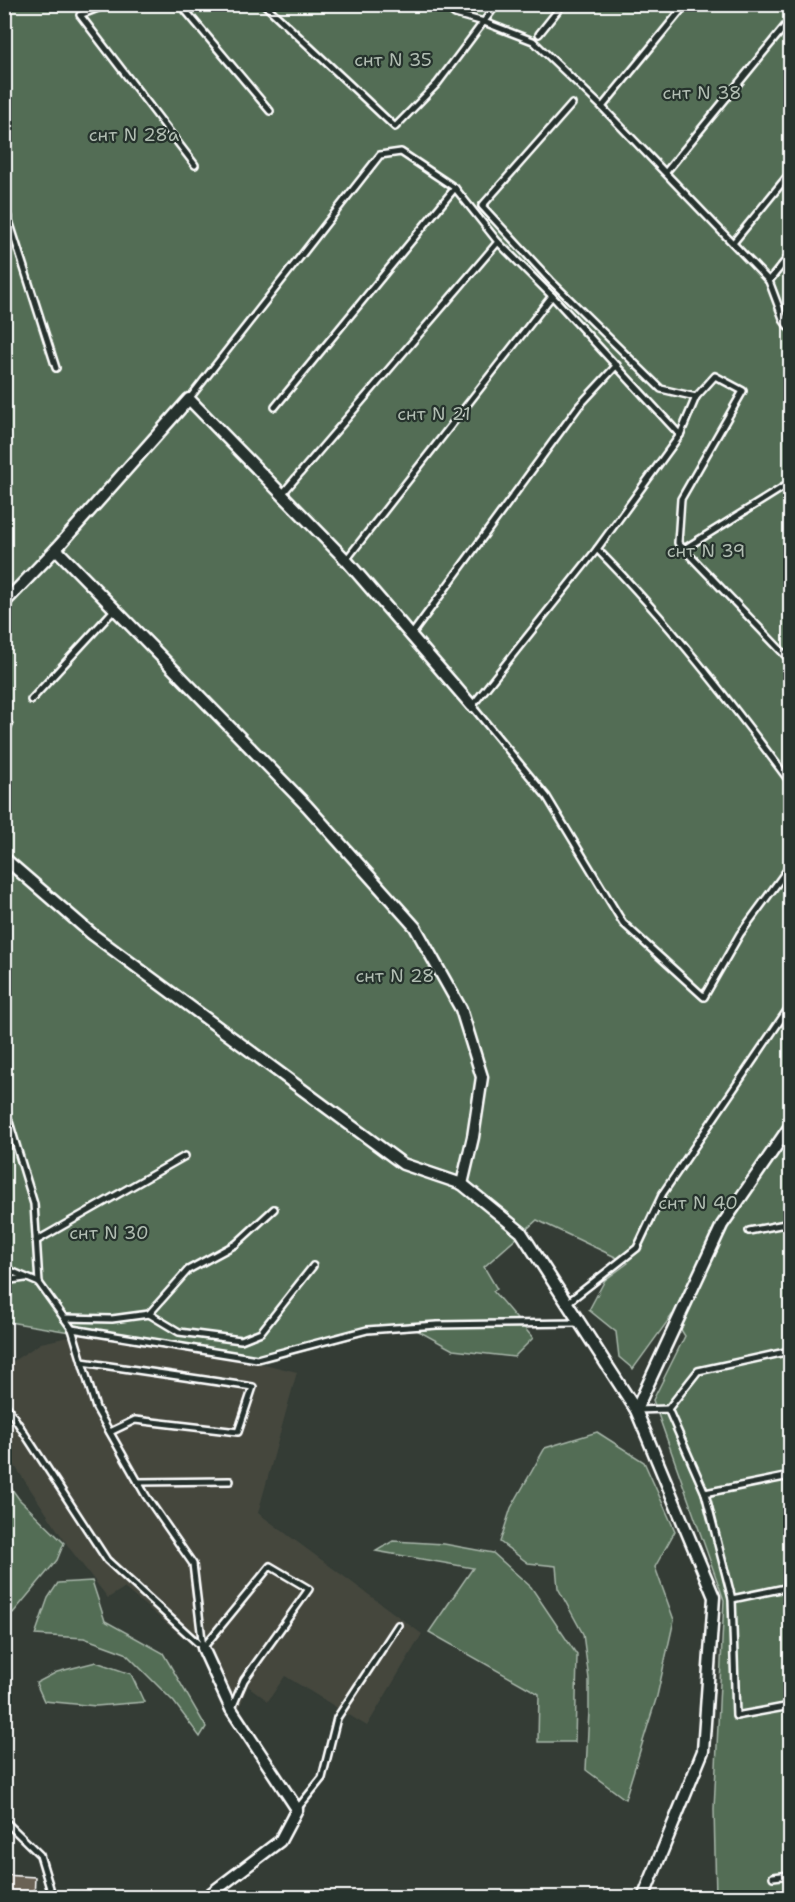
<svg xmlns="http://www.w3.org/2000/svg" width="795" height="1902" font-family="'Shantell Sans',sans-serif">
<rect width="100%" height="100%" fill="#343c35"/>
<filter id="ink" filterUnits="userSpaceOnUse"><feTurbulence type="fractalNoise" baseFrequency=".0167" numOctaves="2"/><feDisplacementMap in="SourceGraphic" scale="12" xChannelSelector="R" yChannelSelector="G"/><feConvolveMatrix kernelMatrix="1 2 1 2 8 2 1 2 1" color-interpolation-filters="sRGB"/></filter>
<g filter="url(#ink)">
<polygon fill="#44473e" points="82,1334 260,1363 297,1372 258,1513 422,1634 367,1726 285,1676 268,1701 248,1686 239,1709 229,1691 190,1643 124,1588 108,1598 70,1549 5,1451 4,1367 41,1343"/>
<g fill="#526d54" stroke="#a8b6aa" stroke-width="1.5">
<polygon points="4,5 790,5 790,1897 716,1897 714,1809 724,1600 653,1400 685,1336 672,1315 633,1369 619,1357 616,1332 589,1310 605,1280 628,1263 537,1220 484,1267 497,1289 493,1291 533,1338 514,1357 453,1350 406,1324 260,1363 9,1322 5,1319"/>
<polygon points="597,1432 644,1462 675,1531 655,1567 674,1620 657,1696 625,1799 586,1770 589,1711 589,1679 583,1634 558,1588 556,1566 528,1563 500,1542 511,1508 545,1448"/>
<polygon points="4,1478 19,1499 64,1543 57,1560 13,1613 5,1605"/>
<polygon points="393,1541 444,1544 493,1553 531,1587 577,1655 575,1742 538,1742 539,1694 429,1632 473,1568 376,1551"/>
<polygon points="92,1581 105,1621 163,1653 206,1727 200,1737 174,1702 125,1653 84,1638 35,1635 48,1598 58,1583"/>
<polygon points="96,1662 131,1674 144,1702 96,1706 44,1701 36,1683 57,1672"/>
</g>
<polygon fill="#6b6254" stroke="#fff" stroke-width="1.5" points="4,1875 35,1877 34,1898 4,1898"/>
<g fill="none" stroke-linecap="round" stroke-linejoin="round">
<g stroke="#fff" stroke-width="10">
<g id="service">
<polyline points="108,4 80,15 195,165"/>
<polyline points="180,4 270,111"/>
<polyline points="264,4 395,127 437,84 497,4"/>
<polyline points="443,4 455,14 484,22 533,41 602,107 769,281"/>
<polyline points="539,34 563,4"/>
<polyline points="572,104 482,206 551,281 661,389 696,397 715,376 743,391 681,499 678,543 790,660"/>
<polyline points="602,107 686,4"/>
<polyline points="666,172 790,20"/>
<polyline points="4,205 56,368"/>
<polyline points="733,243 790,173"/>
<polyline points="790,255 769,281 784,321 790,329"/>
<polyline points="696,397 680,435 597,549 472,706 547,797 623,923 704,997 740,934 790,866"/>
<polyline points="189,399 380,155 401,152 455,188 498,242 552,296 680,435"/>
<polyline points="275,407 455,188"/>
<polyline points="283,493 498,242"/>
<path d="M597,549C668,621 730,701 790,782"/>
<polyline points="684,549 790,483"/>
<polyline points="346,560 552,296"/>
<polyline points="412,634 579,406 617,365"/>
<polyline points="31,700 115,609"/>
<polyline points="4,730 9,725"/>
<polyline points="4,1105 34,1204 39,1283 72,1329 96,1408 146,1496 193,1564 203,1648"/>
<polyline points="749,1231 790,1223"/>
<polyline points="36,1241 185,1156"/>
<polyline points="4,1268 39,1283"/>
<polyline points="4,1281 25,1278"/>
<polyline points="567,1303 637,1248 663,1193 790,1006"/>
<polyline points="149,1314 179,1332 241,1340 261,1332 313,1266"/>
<polyline points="64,1318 112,1319 149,1314 188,1270 236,1244 274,1209"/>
<polyline points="72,1329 257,1359 367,1330 437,1325 578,1323"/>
<polyline points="82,1362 253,1387 238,1432 135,1420 110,1432"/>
<polyline points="4,1402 107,1560 203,1648"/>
<polyline points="668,1409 698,1371 790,1351"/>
<polyline points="637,1410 668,1409 705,1493 732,1599 736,1716 790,1706"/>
<polyline points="138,1482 230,1481"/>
<polyline points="705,1493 790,1476"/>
<polyline points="732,1599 790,1587"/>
<polyline points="203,1648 270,1566 309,1589 244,1680 232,1708"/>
<polyline points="297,1809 322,1778 337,1718 398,1625"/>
<polyline points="4,1820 40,1855 53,1898"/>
<polyline points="773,1877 790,1875"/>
</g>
</g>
<g stroke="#fff" stroke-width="15">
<g id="minor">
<polyline points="56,549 189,399 346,560 472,706"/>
<polyline points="4,603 56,549 307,806 415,927 461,1009 482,1077 473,1137 462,1184"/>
<polyline points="4,858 92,934 403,1164 462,1184 521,1232 636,1410 714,1597 703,1751 643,1898"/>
<polyline points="636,1410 722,1225 790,1126"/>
<polyline points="203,1648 231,1709 297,1809 280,1841 205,1898"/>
</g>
</g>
<use href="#service" stroke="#26332d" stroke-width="5"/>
<use href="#minor" stroke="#26332d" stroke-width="10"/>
</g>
</g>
<g text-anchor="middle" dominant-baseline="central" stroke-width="4.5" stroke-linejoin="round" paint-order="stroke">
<g font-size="18" fill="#b1bdb2" stroke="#26332d">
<text x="393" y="60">снт N 35</text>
<text x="702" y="93">снт N 38</text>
<text x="134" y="135">снт N 28а</text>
<text x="434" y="414">снт N 21</text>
<text x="706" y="551">снт N 39</text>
<text x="395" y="976">снт N 28</text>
<text x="698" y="1203">снт N 40</text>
<text x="109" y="1233">снт N 30</text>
</g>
</g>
<rect width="795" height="1902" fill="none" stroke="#26332d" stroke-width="24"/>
<rect x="12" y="12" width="771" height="1878" fill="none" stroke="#fff" stroke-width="2" filter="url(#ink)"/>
</svg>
